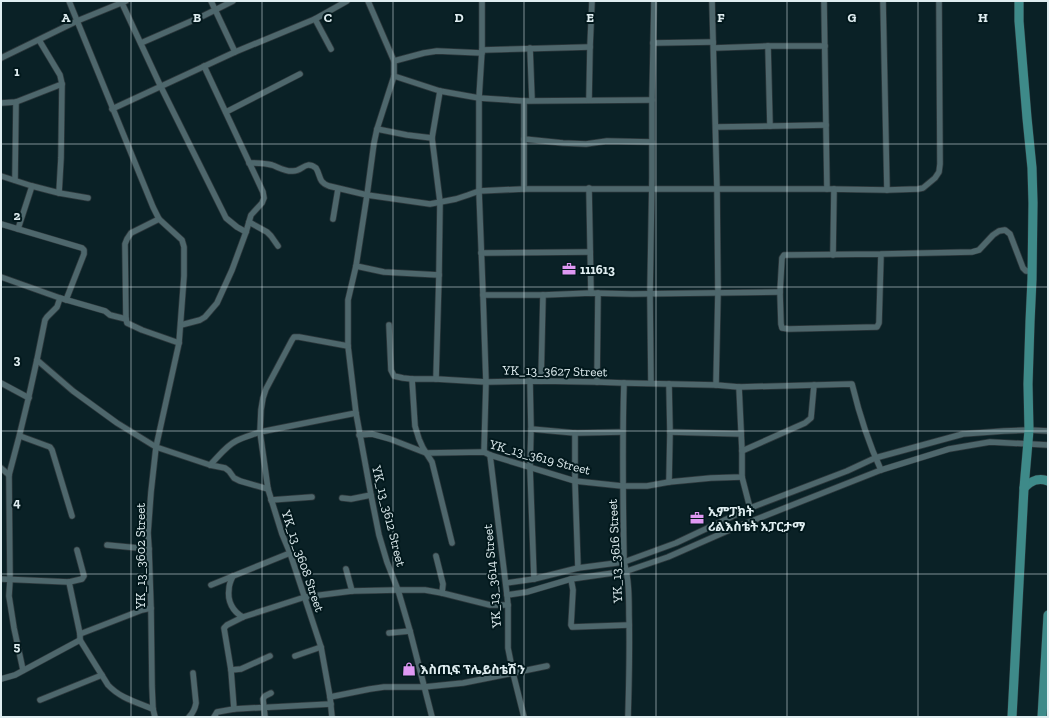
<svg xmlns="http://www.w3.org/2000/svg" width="1049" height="718" font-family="'Zilla Slab','Noto Sans Ethiopic',serif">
<rect width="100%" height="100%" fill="#0a2126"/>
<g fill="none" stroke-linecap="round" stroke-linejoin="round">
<g stroke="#2d383c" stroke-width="7">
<g id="minor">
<polyline points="69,1 153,207 159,219 182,240 184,247 184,276 179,343 156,447 151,492 148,533 149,549 151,608 152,686 153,709 155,717"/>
<polyline points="121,1 160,85 226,218 237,227 246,232"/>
<polyline points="211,1 235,52"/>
<polyline points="368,1 394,61 394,76 377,129 374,143 367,195 356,266 348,300 348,346 356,413 371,495 379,535 387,562 398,590 410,631 432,717"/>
<polyline points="482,1 482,50 479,98 479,191 483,295 543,295 591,293 632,294 780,292"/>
<polyline points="712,1 717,189 718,292 716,385"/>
<polyline points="824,1 827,189"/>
<polyline points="883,1 887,190"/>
<polyline points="315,19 331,49"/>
<polyline points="141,43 203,16 233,1"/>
<polyline points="653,43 713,42"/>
<polyline points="530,48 532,100"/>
<polyline points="714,48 768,46"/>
<polyline points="482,50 590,47"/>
<polyline points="1,58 77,21 126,1"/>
<polyline points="394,61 424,53 437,51 482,53"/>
<polyline points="394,76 440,91 479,98 524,101 652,100"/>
<polyline points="589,100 590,47 592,1"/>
<polyline points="524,101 524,189"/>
<polyline points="1,103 16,102 62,84 60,75 39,40"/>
<polyline points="112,109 235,52 315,19 347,1"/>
<polyline points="226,112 300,74"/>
<polyline points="770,126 768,46 825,46"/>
<polyline points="716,127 826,125"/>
<polyline points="377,129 407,135 432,138"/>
<polyline points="524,139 563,143 586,144 607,141 652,142"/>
<path d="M249,163C257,163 264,163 272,165C278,167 286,172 293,171C303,171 305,160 316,168C321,176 318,182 329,186L367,195L430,204L456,199L468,195L479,191L524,189H827L887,190L918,189L923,188L935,178L939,172L940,164L939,1"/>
<polyline points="1,176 32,186 59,193 61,158 62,84"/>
<polyline points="15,180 16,102"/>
<polyline points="589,188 591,293"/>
<polyline points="59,193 88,198"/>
<polyline points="159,219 131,233 127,239 125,244 126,319 127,323 142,330 179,343"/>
<polyline points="333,219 338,189"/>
<polyline points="249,222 267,232 271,236 278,246"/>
<polyline points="1,224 82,248 84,250 84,254 66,300"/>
<polyline points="18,229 32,186"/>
<polyline points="481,253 590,252"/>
<polyline points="881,254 879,323 877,327 789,329 782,328 781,324 780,292 782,258 784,255 881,254 972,252 979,250 993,235 999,231 1005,230 1010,234 1023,268 1026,271 1032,271"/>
<polyline points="833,255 834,189"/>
<polyline points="356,266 384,272 439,275 440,202 432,138 440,91"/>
<polyline points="1,277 60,298 105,311 110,315 126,319"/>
<polyline points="483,295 486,382 484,452"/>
<polyline points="181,325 200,320 205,317 217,303 232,270 246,232 251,215 262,203 264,198 263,192 204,66"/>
<polyline points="389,325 391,370 394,376 403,378 412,379"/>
<polyline points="37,360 73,391 117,423 156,447 210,465 225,468 229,471 234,478 240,481 268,489"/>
<polyline points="436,379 439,275"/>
<polyline points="530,381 531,429 530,467 534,579"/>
<polyline points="541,381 543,295"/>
<polyline points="597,382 598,293"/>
<polyline points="1,383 29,398"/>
<path d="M624,383C622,443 623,503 624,562C629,579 629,597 629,615C630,649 629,683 628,717"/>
<polyline points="651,383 650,294 652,177 652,100 654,1"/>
<polyline points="669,384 670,432 669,482"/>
<polyline points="531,429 575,433 622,432"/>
<polyline points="670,432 741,434"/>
<polyline points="575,433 575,481 578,568"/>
<polyline points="359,435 372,434 390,439 426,453 484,452 490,455 575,481 622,486 647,486 669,482 711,478 742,477 742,451 739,387"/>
<polyline points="20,436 50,447 52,450 72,516"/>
<polyline points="742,451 805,423 811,418 814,385"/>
<polyline points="490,455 507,595 508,605 508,648 513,673 524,717"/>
<path d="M210,465C218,457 226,446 236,441C243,437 252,435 260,432L356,413"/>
<polyline points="1,468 9,475 10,580 9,596 14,628 23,670"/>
<path d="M9,475C23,424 35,372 45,320L47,317L57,307L60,298"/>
<polyline points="742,477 750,508"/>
<polyline points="342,498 351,499 371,495"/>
<polyline points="271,500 312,497"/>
<path d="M452,543L432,462L423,448L419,439L415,426L412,379H436L486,382L541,381L597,382L624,383L716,385L739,387L852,384C859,413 868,442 881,470"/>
<polyline points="107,545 149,549"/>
<polyline points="436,556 443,584 442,593"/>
<polyline points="346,569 352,591"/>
<path d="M233,576C231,580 229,585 229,589C227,601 233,612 243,617"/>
<polyline points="1,579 69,582 82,579 84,576 77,550"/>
<polyline points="571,579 573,590 571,625 572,627 629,625"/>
<polyline points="69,582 80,634"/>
<polyline points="506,583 534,579 578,568 624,562 676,543 750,508 847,471 875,458 963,434 1004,431 1029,430 1048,431"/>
<polyline points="211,585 290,553"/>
<polyline points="507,595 527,592 571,579 627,571 668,557 734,528 881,470 949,449 990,442 1048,445"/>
<polyline points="389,633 410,631"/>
<polyline points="80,640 80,634 142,610 151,608"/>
<polyline points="295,656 321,647"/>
<polyline points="231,670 241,669 270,656"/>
<path d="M1,679L15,675L80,640L108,685C120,698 136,702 153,709"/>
<polyline points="330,697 370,689 384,687 424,687 463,683 513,673 547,666"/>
<polyline points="40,700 102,675"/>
<polyline points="234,709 231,670 224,628 227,625 243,617 305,597 352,591 398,590 425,590 442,593 490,605 508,605"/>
<path d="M189,717C193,713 195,709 196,703L193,673"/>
<polyline points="214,717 217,712 234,709 331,704"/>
<polyline points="265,717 263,699 265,696 271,693"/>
<polyline points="332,717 330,697 321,647 290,553 282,534 268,489 260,432 261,410 263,398 266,389 292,340 294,337 299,337 348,346"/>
</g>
</g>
<g stroke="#2d383c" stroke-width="10">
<g id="primary">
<path d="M1024,488C1031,481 1038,477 1048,481"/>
<polyline points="1012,717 1024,488 1029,430 1028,384 1030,322 1032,279 1033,203 1032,168 1027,118 1019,21 1019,1"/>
<polyline points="1042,717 1048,615"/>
</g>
</g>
<use href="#minor" stroke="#4e676c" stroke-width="5.5"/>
<use href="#primary" stroke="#3e8a89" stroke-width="9"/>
</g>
<path fill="none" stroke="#dfedf0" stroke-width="1" stroke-opacity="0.55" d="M131,1V717M262,1V717M393,1V717M524,1V717M656,1V717M787,1V717M918,1V717M1,144H1048M1,287H1048M1,431H1048M1,574H1048"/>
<defs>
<g id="office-bare" transform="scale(1.08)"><path d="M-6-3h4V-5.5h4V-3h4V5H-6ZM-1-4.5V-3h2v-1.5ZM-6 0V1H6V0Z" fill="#de98f2" stroke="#02181c" stroke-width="2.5" paint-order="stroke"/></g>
<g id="shop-bare" transform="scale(1.08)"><path d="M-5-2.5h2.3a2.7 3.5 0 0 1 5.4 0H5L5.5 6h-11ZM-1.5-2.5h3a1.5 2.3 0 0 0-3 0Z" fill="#de98f2" stroke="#02181c" stroke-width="2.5" paint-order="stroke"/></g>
</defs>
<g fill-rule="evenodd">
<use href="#office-bare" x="569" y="269"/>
<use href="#office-bare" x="697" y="518"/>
<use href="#shop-bare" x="409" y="669"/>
</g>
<g text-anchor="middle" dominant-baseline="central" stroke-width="4" stroke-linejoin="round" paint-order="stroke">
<g font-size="13" font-weight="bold" fill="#dfedf0" stroke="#02181c" text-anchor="start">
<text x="580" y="269">111613</text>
<text x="708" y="511">ኢምፓክት<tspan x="708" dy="15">ሪልእስቴት አፓርታማ</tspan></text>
<text x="420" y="669">እስጢፍ ፕሌይስቴሽን</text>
</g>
<g font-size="13" fill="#dfedf0" stroke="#02181c">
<text transform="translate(555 371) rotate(1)">YK_13_3627 Street</text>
<text transform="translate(540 457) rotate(15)">YK_13_3619 Street</text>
<text transform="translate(389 516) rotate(76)">YK_13_3612 Street</text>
<text transform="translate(615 551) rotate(-93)">YK_13_3616 Street</text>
<text transform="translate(140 556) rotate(-90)">YK_13_3602 Street</text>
<text transform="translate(303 561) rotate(71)">YK_13_3608 Street</text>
<text transform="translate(492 576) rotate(-95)">YK_13_3614 Street</text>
</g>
</g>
<g font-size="13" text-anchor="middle" font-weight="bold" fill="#dfedf0" stroke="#02181c" stroke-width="4" stroke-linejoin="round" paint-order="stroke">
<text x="66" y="22">A</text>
<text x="197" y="22">B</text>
<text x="328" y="22">C</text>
<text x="459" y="22">D</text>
<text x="590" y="22">E</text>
<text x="721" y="22">F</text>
<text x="852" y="22">G</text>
<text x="983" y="22">H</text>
<text x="17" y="76">1</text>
<text x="17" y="220">2</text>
<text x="17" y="364">3</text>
<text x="17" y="507">4</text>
<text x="17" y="651">5</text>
</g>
<rect width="1049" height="718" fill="none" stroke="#dfedf0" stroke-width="4"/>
</svg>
